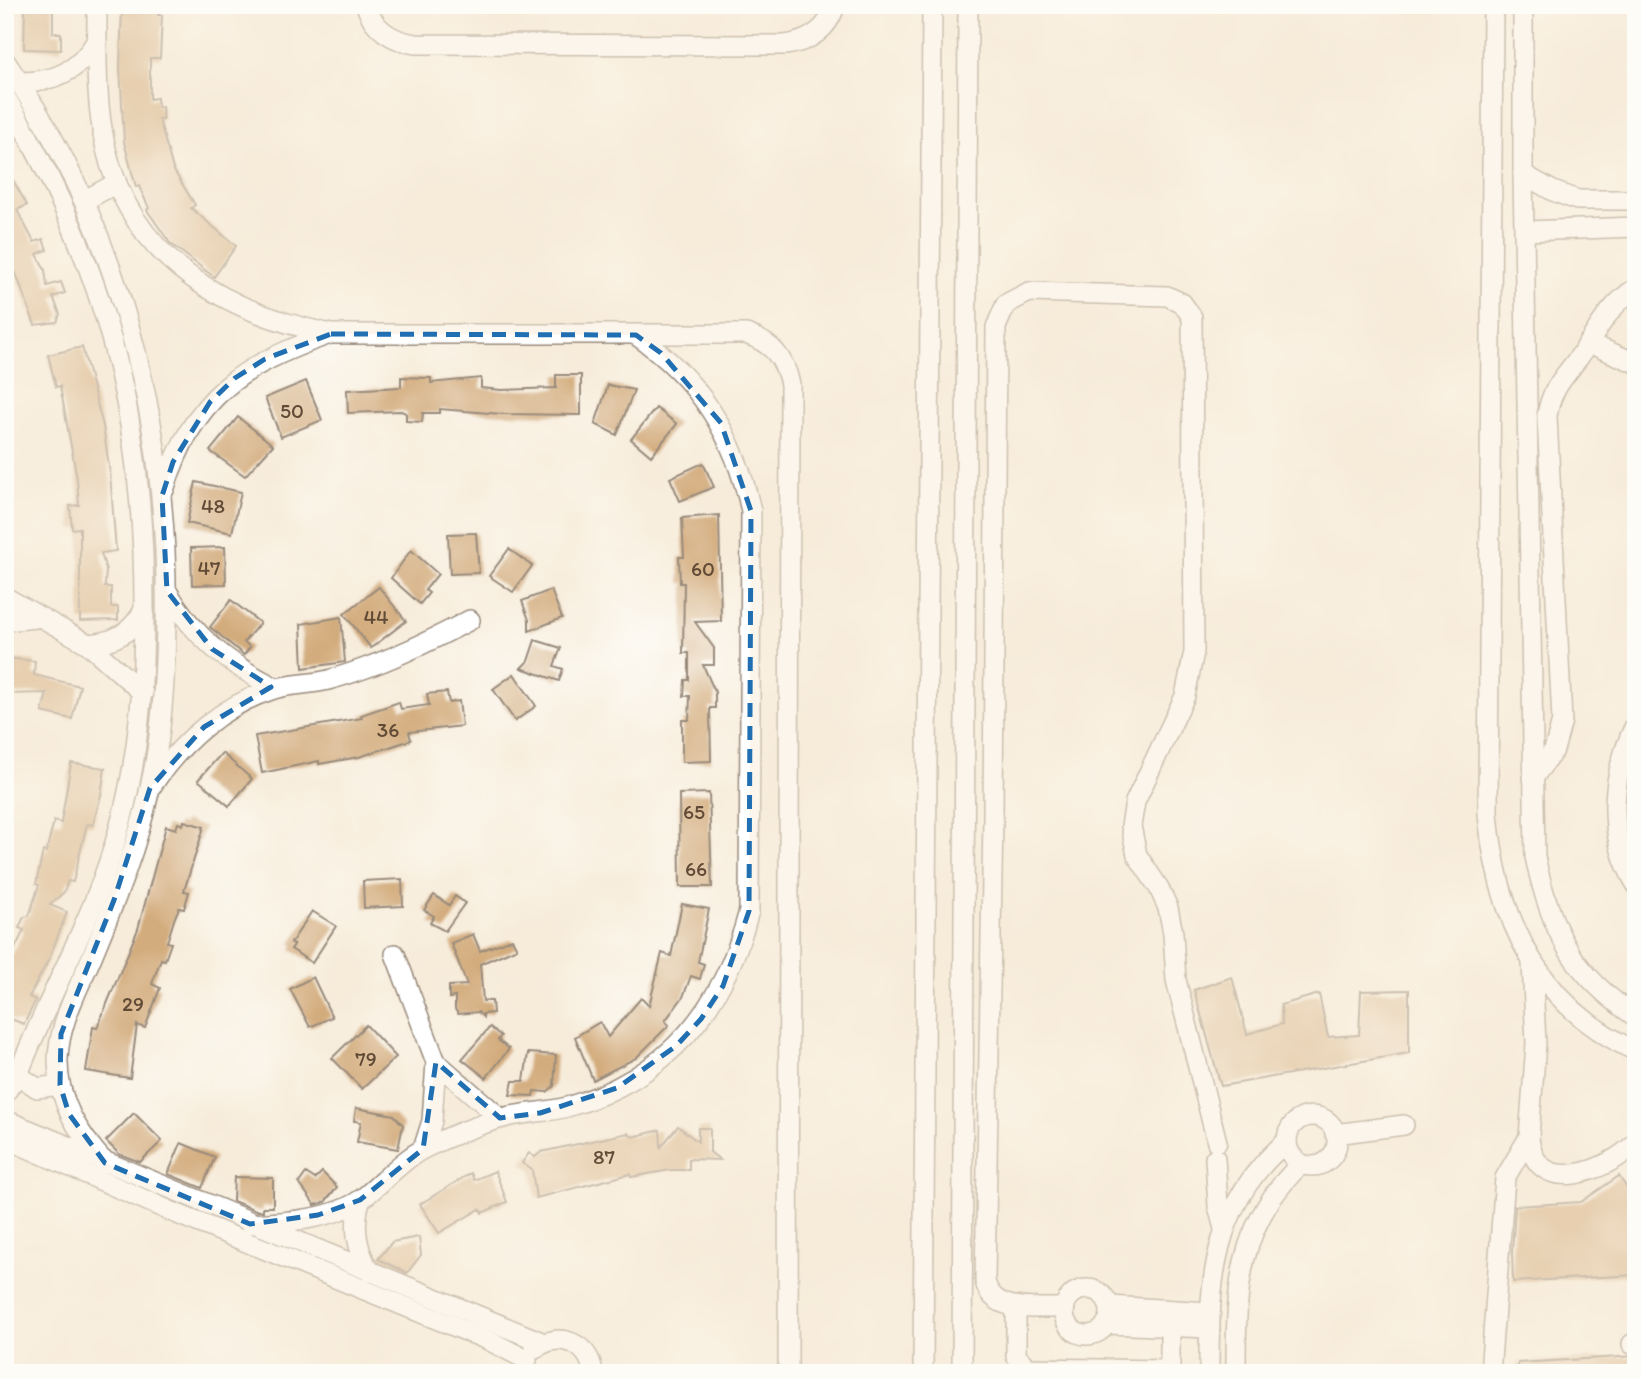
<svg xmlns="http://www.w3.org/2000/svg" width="1641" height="1378" font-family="Itim,sans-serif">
<rect width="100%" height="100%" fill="#fdfcf7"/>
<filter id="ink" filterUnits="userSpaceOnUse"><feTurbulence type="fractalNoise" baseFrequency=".0143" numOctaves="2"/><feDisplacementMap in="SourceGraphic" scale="14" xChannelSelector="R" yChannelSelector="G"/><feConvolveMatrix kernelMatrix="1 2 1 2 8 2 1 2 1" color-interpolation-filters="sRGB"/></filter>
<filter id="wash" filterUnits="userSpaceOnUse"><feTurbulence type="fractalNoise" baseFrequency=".00686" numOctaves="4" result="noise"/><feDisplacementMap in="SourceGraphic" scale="28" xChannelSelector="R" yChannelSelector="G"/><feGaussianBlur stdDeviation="1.57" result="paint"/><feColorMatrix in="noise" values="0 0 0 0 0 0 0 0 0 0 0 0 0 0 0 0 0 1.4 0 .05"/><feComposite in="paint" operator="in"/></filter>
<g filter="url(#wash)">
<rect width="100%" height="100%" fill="#f7ecda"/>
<g id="blocks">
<g fill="#d3ac7d">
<polygon points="25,5 53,5 53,33 61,33 61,50 24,49"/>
<polygon points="122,5 158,6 158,15 162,15 160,58 150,58 150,99 157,98 158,107 162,107 163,119 159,119 173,169 195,205 191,208 236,246 214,277 170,243 147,210 149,208 139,186 136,187 124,142 120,66"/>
<polygon points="5,166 27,205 17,210 34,242 43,239 47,250 37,254 45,270 47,286 61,282 65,293 53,297 60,314 57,322 35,325 5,244"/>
<polygon points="82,347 103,426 110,473 116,551 101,553 106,570 105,587 111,587 111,607 118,607 118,620 80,621 80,528 72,529 70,506 79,505 77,479 60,386 56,387 48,355"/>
<polygon points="556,375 581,375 581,415 502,414 440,409 440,413 423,413 422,422 406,421 406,413 401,411 348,413 347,390 401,387 401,377 431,378 431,383 481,378 481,388 501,390 556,388"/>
<polygon points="306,381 322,420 281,437 265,398"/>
<polygon points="608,385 634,390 617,435 595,424"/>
<polygon points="656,408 677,424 651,456 631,439"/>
<polygon points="238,417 273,445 245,476 210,451"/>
<polygon points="703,463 714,487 680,501 670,478"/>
<polygon points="196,482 241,492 232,533 187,523"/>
<polygon points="719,515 721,621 695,622 714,648 714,665 703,665 715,692 715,708 710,708 711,761 682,762 682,720 689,720 690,696 684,696 685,680 689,680 689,653 683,653 684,583 680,583 679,557 684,557 682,518"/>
<polygon points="476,533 479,573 450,574 448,534"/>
<polygon points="225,547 226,584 192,585 191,548"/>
<polygon points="509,549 532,566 513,592 489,576"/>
<polygon points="411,550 438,574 425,590 429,593 420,604 391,578"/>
<polygon points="379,587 406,621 371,648 344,614"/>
<polygon points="551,590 562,618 529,631 529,620 522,601"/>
<polygon points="231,600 260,623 244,642 250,647 244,655 210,627"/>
<polygon points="341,617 345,662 303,668 301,624"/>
<polygon points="535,640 561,648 554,666 563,669 559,681 521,668 528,661"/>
<polygon points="5,658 35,661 34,675 80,686 72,719 42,712 47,693 5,694"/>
<polygon points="514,674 536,706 515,721 493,689"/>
<polygon points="447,692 449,703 459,701 462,726 409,732 411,740 359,757 319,764 319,761 262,773 255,736 362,718 361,715 399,702 401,709 429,705 427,694"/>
<polygon points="222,753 252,779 229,806 198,780"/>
<polygon points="71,763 105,768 101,795 93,825 87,824 73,882 68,881 64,892 50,905 67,912 49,959 29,997 36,1000 24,1024 5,1017 5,959 9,961 24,930 19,928 24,917 29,916 39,885 36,884 43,851 46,852 54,821 61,823"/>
<polygon points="709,793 712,887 680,887 679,794"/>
<polygon points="184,821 204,827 184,891 189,892 184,909 179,908 175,917 167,942 171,943 165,960 161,959 152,984 160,988 145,1028 137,1025 130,1078 86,1071 93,1027 97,1028 138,929 166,826 176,829 178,823 183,825"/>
<polygon points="402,879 403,906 364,908 363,881"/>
<polygon points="434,895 449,905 455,896 465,903 445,931 430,923 434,916 424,910"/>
<polygon points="682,904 709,909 698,962 704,964 700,979 691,976 683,997 665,1021 669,1025 636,1058 593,1080 575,1037 600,1022 608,1037 641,998 649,1006 662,953 671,956"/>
<polygon points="312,911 336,926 312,963 291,949 294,945 291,943"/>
<polygon points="473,934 480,951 512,939 517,948 480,964 483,1001 492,1001 493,1013 483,1014 483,1017 478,1012 458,1014 455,1009 455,997 449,998 449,986 467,985 451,943"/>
<polygon points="313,977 332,1017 310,1027 290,989"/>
<polygon points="1232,977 1247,1034 1282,1024 1281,1005 1319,994 1328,1037 1359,1035 1361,991 1409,990 1409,1053 1221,1086 1194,990"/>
<polygon points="366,1025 396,1057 362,1089 332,1058"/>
<polygon points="490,1027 501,1036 498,1040 509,1049 486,1078 462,1059"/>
<polygon points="528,1053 556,1055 554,1086 547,1092 534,1091 533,1096 510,1095 513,1081 524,1081"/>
<polygon points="356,1108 394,1115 403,1125 398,1149 357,1142 361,1122 354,1121"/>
<polygon points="134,1113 162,1141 140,1162 119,1154 106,1141"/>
<polygon points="678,1126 698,1142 698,1128 710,1128 710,1152 720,1160 689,1159 689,1170 670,1170 631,1177 630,1174 536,1198 532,1170 522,1163 529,1153 535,1157 541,1152 628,1133 633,1137 660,1130 661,1147"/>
<polygon points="181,1143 215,1157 202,1188 168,1174"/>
<polygon points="495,1171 507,1202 482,1213 480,1209 439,1233 420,1204 471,1173 474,1180"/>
<polygon points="322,1172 337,1187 325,1202 315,1205 299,1183 306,1173 315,1179"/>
<polygon points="1619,1176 1636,1202 1636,1275 1513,1282 1512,1253 1515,1206 1581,1202"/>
<polygon points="234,1177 273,1178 273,1207 263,1207 263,1211 258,1211 233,1201"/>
<polygon points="419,1237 421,1255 407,1273 378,1259 392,1242"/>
<polygon points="1636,1356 1636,1373 1518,1373 1518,1363"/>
</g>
</g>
</g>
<g filter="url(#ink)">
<use href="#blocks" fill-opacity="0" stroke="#998b7c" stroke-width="2"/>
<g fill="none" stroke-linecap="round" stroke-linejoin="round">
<g stroke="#998b7c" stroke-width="22">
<g id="minor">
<path d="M97,5C97,53 95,103 106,149C132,261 227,313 331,334H746C772,343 784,357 790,384L788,1373"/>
<path d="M366,5C373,29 393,41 416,44L785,45C809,42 829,29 835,5"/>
<path d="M1493,5L1488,814C1497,916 1537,1006 1636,1051"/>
<path d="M1523,5V174L1535,857C1551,931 1572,974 1636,1017"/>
<path d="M5,61C120,227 170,425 166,625C165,680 162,735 150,788C138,845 115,901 93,954C79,988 59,1022 58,1059C57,1101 78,1133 105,1163"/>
<path d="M20,82C55,82 79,71 97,40"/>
<path d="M5,96C104,262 144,411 144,605C144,680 140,752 120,825C97,913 50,991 18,1075L5,1093"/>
<polyline points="1523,174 1553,191 1577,200 1636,200"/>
<polyline points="85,200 117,183"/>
<polyline points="1526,231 1636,227"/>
<polyline points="1588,343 1636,363"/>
<path d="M164,490C194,395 240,366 330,334"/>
<path d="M167,591C194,637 228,664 276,688"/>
<polyline points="5,597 88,644 143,693"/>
<polyline points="5,621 36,618"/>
<path d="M88,644C115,642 131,633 144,610"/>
<path d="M1636,723C1611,775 1605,832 1636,884"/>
<path d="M1533,778L1554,750L1562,721L1547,416C1551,386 1568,374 1584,350C1599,327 1611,304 1636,288"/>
<path d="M153,784C182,741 223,705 274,689C292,683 313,685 332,679C381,665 425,644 470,620"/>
<polyline points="395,954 436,1062 432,1121 423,1149"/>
<path d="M1532,964L1536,1043L1529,1137C1534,1199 1608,1172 1636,1142"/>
<polyline points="436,1062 500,1118"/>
<polyline points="18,1075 37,1088 60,1085"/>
<circle cx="1312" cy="1141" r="25"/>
<polyline points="5,1120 544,1343"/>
<polyline points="1335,1134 1404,1125"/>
<polyline points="5,1138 170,1211 488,1340 527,1360"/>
<polyline points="1215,1158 1218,1206 1224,1229"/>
<path d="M360,1200C353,1227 356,1247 370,1272"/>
<path d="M250,1224C286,1222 333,1220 363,1198C383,1182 403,1159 425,1148C448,1137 475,1126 499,1119C521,1112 545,1113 567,1107C668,1078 723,1009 749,911L751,511C735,435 699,379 636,335"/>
<circle cx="1087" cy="1312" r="23"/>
<polyline points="1016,1306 1016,1356 1028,1368 1170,1370 1170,1326"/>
<polyline points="1109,1306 1210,1312"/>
<path d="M1065,1308C1038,1307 992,1315 985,1281L993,819L996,327L1006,304L1029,292L1167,296L1182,303L1192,317L1194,652L1185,696L1135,802L1131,826L1137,855L1159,888L1168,908L1173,933L1176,980L1217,1142"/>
<polyline points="1106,1324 1210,1328"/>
<polyline points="1632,1344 1636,1344"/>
<path d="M535,1349C558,1330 590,1343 593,1373"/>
<polyline points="923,1373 932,5"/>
<polyline points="962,1373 968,5"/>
<path d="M1209,1373C1209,1281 1212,1204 1287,1141"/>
<path d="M1236,1373C1236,1289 1237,1225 1301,1164"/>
<polyline points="1490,1373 1505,1178 1529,1137"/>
</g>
</g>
<use href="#minor" stroke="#fff" stroke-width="19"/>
</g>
</g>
<path d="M0 0H1641V1378H0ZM331,334L636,335L661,353L721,423L751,511L749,911L723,986L701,1019L676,1046L617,1088L540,1113L500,1118L436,1062L423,1149L360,1200L318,1215L250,1224L105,1163L69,1114L60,1085L61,1034L114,900L150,788L204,727L271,687L212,649L167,591L162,496L173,462L210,402L235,378L265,359Z" fill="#f7ecda" fill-opacity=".55" fill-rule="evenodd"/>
<path fill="none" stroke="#1f6fb2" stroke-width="5" stroke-dasharray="14 9" stroke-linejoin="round" d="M331,334L636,335L661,353L721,423L751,511L749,911L723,986L701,1019L676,1046L617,1088L540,1113L500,1118L436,1062L423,1149L360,1200L318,1215L250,1224L105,1163L69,1114L60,1085L61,1034L114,900L150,788L204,727L271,687L212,649L167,591L162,496L173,462L210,402L235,378L265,359Z"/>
<g text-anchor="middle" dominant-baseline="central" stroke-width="5" stroke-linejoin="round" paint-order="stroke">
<g font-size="21" fill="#614a36">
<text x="292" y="410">50</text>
<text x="213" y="505">48</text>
<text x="209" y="567">47</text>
<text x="703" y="568">60</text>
<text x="376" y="616">44</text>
<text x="388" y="729">36</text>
<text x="694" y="811">65</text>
<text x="696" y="868">66</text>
<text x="133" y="1003">29</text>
<text x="366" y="1058">79</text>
<text x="604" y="1156">87</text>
</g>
</g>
<rect width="1641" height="1378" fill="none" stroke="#fdfcf7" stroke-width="28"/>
</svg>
